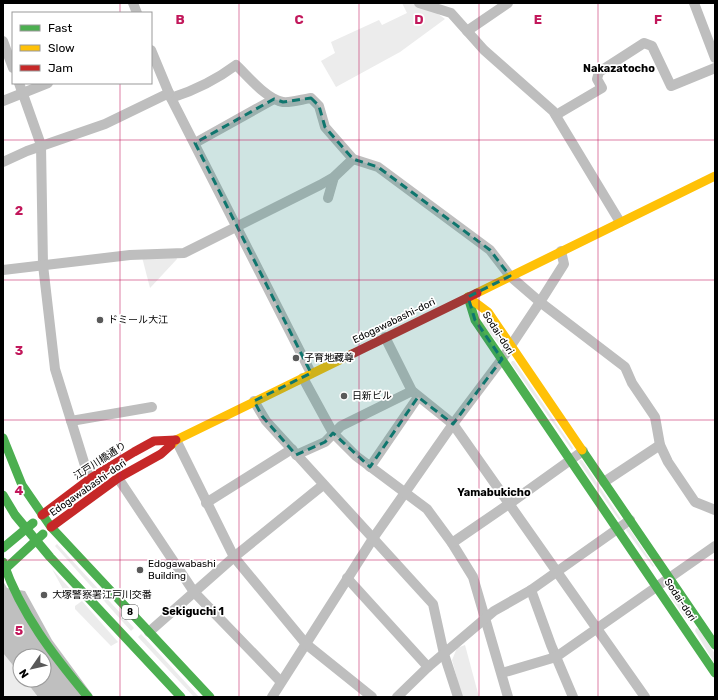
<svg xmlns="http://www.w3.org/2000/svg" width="718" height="700" font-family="Rubik,'Noto Sans JP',sans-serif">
<rect width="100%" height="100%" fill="#fff"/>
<g fill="#ececec">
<path d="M402,3C417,3 433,9 445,19L400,52L336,87L321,61L335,53L331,42L379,20L382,25L407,13Z"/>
<polygon points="175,254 177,259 150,288 142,257"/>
<polygon points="486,320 505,347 504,350 481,323"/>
<polygon points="512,361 514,361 573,448 572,450 511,363"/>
<polygon points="580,460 582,460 621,519 619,520 579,462"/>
<polygon points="627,528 629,528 654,566 653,567 626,530"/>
<polygon points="57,544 134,628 131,631 55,546"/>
<polygon points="52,569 74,593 70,595 63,589"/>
<polygon points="674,592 691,618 690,620 686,619 669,595"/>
<polygon points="82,601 118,642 111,646 75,609 75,606"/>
<polygon points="696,628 699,629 715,654 715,664 695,631"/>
<polygon points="141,634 199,697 194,697 138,637"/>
<polygon points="465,645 479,697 462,697 452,660 457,648"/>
<polygon points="3,653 20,674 20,680 25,680 38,697 3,696"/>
</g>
<polygon fill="#bfbfbf" points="3,581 7,588 25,591 52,640 94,697 38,697 25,680 44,680 44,656 20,656 20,674 3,653"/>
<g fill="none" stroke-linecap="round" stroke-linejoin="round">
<g stroke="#bebebe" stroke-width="10">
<polyline points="133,3 137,13"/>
<polyline points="419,3 451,13 484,50 553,111 620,222"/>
<polyline points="694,3 715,58"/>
<polyline points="467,31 508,3"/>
<polyline points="3,41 13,68"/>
<polyline points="151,50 171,98 311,373"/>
<polyline points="19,83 41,145 43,265 55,369 87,472 91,478"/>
<path d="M171,98C196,90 216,80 236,65C247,75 267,100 283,102C291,103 303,99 311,98L319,106L325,127L353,159L378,167L490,250L510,276L540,302L502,359L453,424L374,537L272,697"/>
<polyline points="3,101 48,83"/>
<polyline points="556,115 602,88 597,79 599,72 644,43 652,46 671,86 715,68"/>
<polyline points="195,143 274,99"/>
<polyline points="3,162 27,151 105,124 169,93"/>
<polyline points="328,198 334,177"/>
<polyline points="561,251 564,264 540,302 625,367 632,383 655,417 660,445 668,462 695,502 715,510"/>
<polyline points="3,270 130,255 184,253 320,185 334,177 353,159"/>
<polyline points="385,337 412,391 453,424 645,697"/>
<polyline points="303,378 333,433 356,456 427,509 452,543 473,577 508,697"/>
<polyline points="254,401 266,421 433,604 444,654 458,697"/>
<polyline points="71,421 152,407"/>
<polyline points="176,440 234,557 306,644 372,697"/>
<polyline points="296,455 325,442 341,426 412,391"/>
<polyline points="370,467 418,397"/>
<polyline points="118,478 194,592 281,682"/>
<polyline points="604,482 660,445"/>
<polyline points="206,503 292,449"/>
<polyline points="452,543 509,504 583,451"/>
<polyline points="347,578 428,667"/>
<polyline points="531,590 551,645 573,697"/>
<polyline points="149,632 234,557 323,485"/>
<polyline points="502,673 556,657 715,546"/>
<polyline points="397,697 428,667 494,611 531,590 630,520"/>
</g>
<g stroke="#4caf50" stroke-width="9">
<polyline points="468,297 475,320 715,673"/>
<polyline points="3,438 22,485 51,527 210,697"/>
<polyline points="582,450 715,645"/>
<polyline points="3,495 15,515 50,557 181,697"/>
<polyline points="3,548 33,523"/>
<path d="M3,562C21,614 53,655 88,697"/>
<polyline points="3,571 43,534"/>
</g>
<g stroke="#ffc107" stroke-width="9">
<polyline points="477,293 715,176"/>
<polyline points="468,297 488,312 582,450"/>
<polyline points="171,445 176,440 352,354"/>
</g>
<g stroke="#c62828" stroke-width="9">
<polyline points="352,354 477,293"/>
<polyline points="42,515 91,478 134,452 154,441 176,440"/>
<polyline points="51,527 118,478 161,454 171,445"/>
</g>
</g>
<path fill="#0f766e" fill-opacity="0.2" stroke="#0f766e" stroke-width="3" stroke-dasharray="8 5" stroke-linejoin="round" d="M311,98L319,106L325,127L353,159L378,167L490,250L510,276L468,297L475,320L502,359L453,424L418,397L370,467L333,433L325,442L296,455L262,416L254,401L311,373L195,143L274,99L283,102Z"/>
<path fill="none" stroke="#c2185b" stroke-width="1" stroke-opacity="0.55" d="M120,3V13M239,3V697M359,3V697M479,3V697M598,3V697M120,83V697M3,140H715M3,280H715M3,420H715M3,560H715"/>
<g fill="#595959" stroke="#fff" stroke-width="1.5">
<circle cx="100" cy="320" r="4"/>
<circle cx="296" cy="358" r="4"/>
<circle cx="344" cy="396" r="4"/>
<circle cx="140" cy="570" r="4"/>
<circle cx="44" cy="595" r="4"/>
</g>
<g text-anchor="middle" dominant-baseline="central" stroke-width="3.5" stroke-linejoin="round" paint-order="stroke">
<rect fill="#fff" stroke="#4c4c4c" stroke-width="1" x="122" y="605" width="16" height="14" rx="3"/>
<g font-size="9" font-weight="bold" fill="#000">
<text x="130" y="612">8</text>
</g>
<g font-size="10" fill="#000" stroke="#fff" text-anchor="start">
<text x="108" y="320">ドミール大江</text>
<text x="304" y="358">子育地藏尊</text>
<text x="352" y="396">日新ビル</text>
<text x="148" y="564">Edogawabashi<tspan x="148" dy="12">Building</tspan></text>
<text x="52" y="595">大塚警察署江戸川交番</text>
</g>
<g font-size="10" fill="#000" stroke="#fff">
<text transform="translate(394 321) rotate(-26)">Edogawabashi-dori</text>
<text transform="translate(498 333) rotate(57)">Sodai-dori</text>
<text transform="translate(100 461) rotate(-33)">江戸川橋通り</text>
<text transform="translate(88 488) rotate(-35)">Edogawabashi-dori</text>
<text transform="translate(680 600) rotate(56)">Sodai-dori</text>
</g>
<g font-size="11" font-weight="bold" fill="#000" stroke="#fff">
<text x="619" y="68">Nakazatocho</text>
<text x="494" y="492">Yamabukicho</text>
<text x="193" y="611">Sekiguchi 1</text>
</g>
</g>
<g font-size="13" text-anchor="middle" font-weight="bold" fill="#c2185b" stroke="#fff" stroke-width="3.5" stroke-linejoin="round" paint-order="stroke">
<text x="180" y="24">B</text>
<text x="299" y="24">C</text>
<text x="419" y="24">D</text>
<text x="538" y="24">E</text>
<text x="658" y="24">F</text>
<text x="19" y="215">2</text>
<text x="19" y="355">3</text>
<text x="19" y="495">4</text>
<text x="19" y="635">5</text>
</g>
<rect width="718" height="700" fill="none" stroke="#000000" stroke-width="8"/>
<rect x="12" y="12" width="140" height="72" fill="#ffffff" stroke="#999999"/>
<rect x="20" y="25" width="20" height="6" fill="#4caf50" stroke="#999999"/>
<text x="48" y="32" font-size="12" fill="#000000">Fast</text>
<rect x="20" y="45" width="20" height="6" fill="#ffc107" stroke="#999999"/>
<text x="48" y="52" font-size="12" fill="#000000">Slow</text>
<rect x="20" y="65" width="20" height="6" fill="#c62828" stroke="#999999"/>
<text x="48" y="72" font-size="12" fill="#000000">Jam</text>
<g transform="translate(32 668) rotate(236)"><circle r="19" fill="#ffffff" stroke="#999999"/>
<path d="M0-3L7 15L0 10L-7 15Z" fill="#595959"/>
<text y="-6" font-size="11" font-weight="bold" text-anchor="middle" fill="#000000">N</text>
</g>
</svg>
